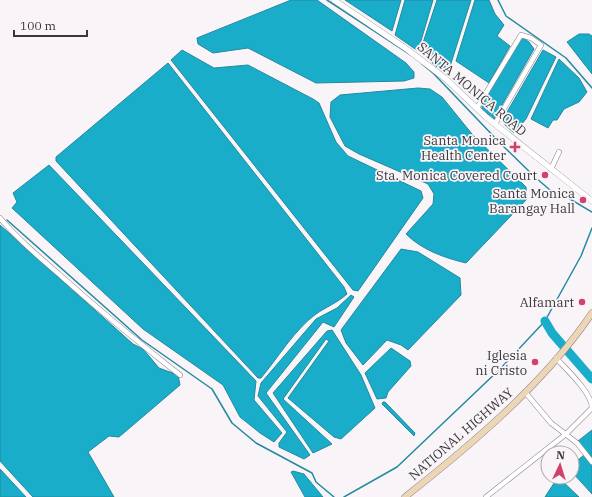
<svg xmlns="http://www.w3.org/2000/svg" width="592" height="497" font-family="'IBM Plex Serif',serif">
<rect width="100%" height="100%" fill="#f9f4f8"/>
<g fill="#19adca" stroke="#238a9f">
<polygon points="291,0 317,0 406,63 414,72 414,78 404,81 316,83 248,48 213,53 198,44 197,38"/>
<polygon points="345,0 401,0 392,31"/>
<polygon points="405,0 433,0 418,51 395,35"/>
<polygon points="437,0 471,0 447,76 420,52"/>
<polygon points="475,0 489,0 495,14 504,25 497,36 510,46 489,83 456,61"/>
<polygon points="579,34 589,34 592,36 592,74 567,42"/>
<polygon points="522,37 529,42 534,49 494,119 482,109 482,104"/>
<polygon points="182,50 214,68 248,65 313,99 319,103 336,142 348,156 421,191 423,198 358,291 353,290 171,60"/>
<polygon points="543,50 556,57 526,119 514,133 504,124 503,119"/>
<polygon points="559,59 579,78 587,92 579,102 564,109 557,120 553,120 548,128 531,119"/>
<path d="M168,63L344,287L347,294C337,303 326,307 316,314C295,329 277,359 261,378H258L56,161V157Z"/>
<path d="M418,88L430,89L442,97L472,134L526,187L527,199L466,263C445,258 422,250 406,234L433,204L434,194L428,184L359,154L345,146L330,117L331,102L340,95Z"/>
<polygon points="49,165 256,381 254,400 282,433 274,442 260,433 240,417 223,385 143,329 12,208 17,202 13,193"/>
<polygon points="0,225 133,344 143,349 159,368 178,375 180,385 119,437 109,436 88,452 114,497 33,497 0,461"/>
<polygon points="401,249 418,252 460,278 461,295 408,350 401,345 387,340 363,365 346,343 341,330"/>
<polygon points="351,295 354,297 334,327 323,322 266,393 310,455 304,459 279,447 279,443 287,432 258,396 261,383 316,319 337,308"/>
<polygon points="332,330 361,375 375,408 341,439 334,437 288,398 329,341 326,339 283,399 332,444 313,453 273,393 327,331"/>
<polygon points="391,348 410,361 411,366 388,392 386,398 377,399 365,373"/>
<polygon points="385,402 415,433 414,436 382,404 383,402"/>
<polygon points="592,430 592,460 578,441"/>
<polygon points="584,455 592,463 592,494 572,472 572,465"/>
<polygon points="0,469 26,497 0,497"/>
<polygon points="293,471 304,474 323,497 305,497 291,472"/>
<polygon points="558,477 579,497 545,497"/>
</g>
<g fill="none" stroke-linecap="round" stroke-linejoin="round">
<g stroke="#238a9f" stroke-width="1.5">
<polyline points="327,0 411,55"/>
<polyline points="498,0 506,16 566,58 592,88"/>
<polyline points="422,64 434,74 501,144 536,178 550,190 565,196 592,212"/>
<polyline points="7,220 142,340 212,389 232,423 256,443 312,473 316,482 334,497"/>
<polyline points="344,497 397,467 501,368 545,321 581,256 592,228"/>
</g>
<polyline stroke="#19adca" stroke-width="9" points="545,321 552,333 592,379"/>
<g stroke="#868286" stroke-width="5.5">
<g id="minor">
<polyline points="477,108 521,35 531,38 541,45 495,124"/>
<polyline points="551,169 559,152"/>
<path d="M0,218C18,239 39,257 60,275C99,310 139,343 180,375"/>
<polyline points="525,392 551,423 577,443 592,462"/>
<path d="M486,497L566,434L592,408C592,393 566,369 556,358"/>
</g>
</g>
<g stroke="#868286" stroke-width="6">
<polyline id="tertiary" points="334,0 408,50 446,79 486,117 592,201"/>
</g>
<g stroke="#868286" stroke-width="7">
<path id="secondary" d="M405,497C471,445 545,383 592,313"/>
</g>
<use href="#minor" stroke="#fff" stroke-width="4.5"/>
<use href="#tertiary" stroke="#fff" stroke-width="5.5"/>
<use href="#secondary" stroke="#ecd6b5" stroke-width="6"/>
</g>
<g fill="#d0426b" stroke="#f9f4f8" stroke-width="1.5">
<path d="M513 141h4v4h4v4h-4v4h-4v-4h-4v-4h4z"/>
<circle cx="545" cy="175" r="4"/>
<circle cx="583" cy="200" r="4"/>
<circle cx="582" cy="302" r="4"/>
<circle cx="535" cy="362" r="4"/>
</g>
<g text-anchor="middle" dominant-baseline="central" stroke-width="3.5" stroke-linejoin="round" paint-order="stroke">
<g font-size="13" fill="#3a383a" stroke="#f9f4f8">
<text transform="translate(472 89) rotate(40)">SANTA MONICA ROAD</text>
<text transform="translate(461 434) rotate(-41)">NATIONAL HIGHWAY</text>
</g>
<g font-size="13" fill="#3a383a" stroke="#f9f4f8" text-anchor="end">
<text x="506" y="140">Santa Monica<tspan x="506" dy="15">Health Center</tspan></text>
<text x="537" y="175">Sta. Monica Covered Court</text>
<text x="575" y="193">Santa Monica<tspan x="575" dy="15">Barangay Hall</tspan></text>
<text x="574" y="302">Alfamart</text>
<text x="527" y="355">Iglesia<tspan x="527" dy="15">ni Cristo</tspan></text>
</g>
</g>
<g transform="translate(560 465) rotate(4)"><circle r="19" fill="#f9f4f8" stroke="#ada9ac"/>
<path d="M0-3L7 15L0 10L-7 15Z" fill="#d0426b"/>
<text y="-6" font-size="11" font-weight="bold" text-anchor="middle" fill="#3a383a">N</text>
</g>
<path d="M14 30v6h73v-6" fill="none" stroke="#3a383a" stroke-width="2"/>
<text x="20" y="30" font-size="12" fill="#3a383a" stroke="#f9f4f8" stroke-width="3" paint-order="stroke">100 m</text>
</svg>
